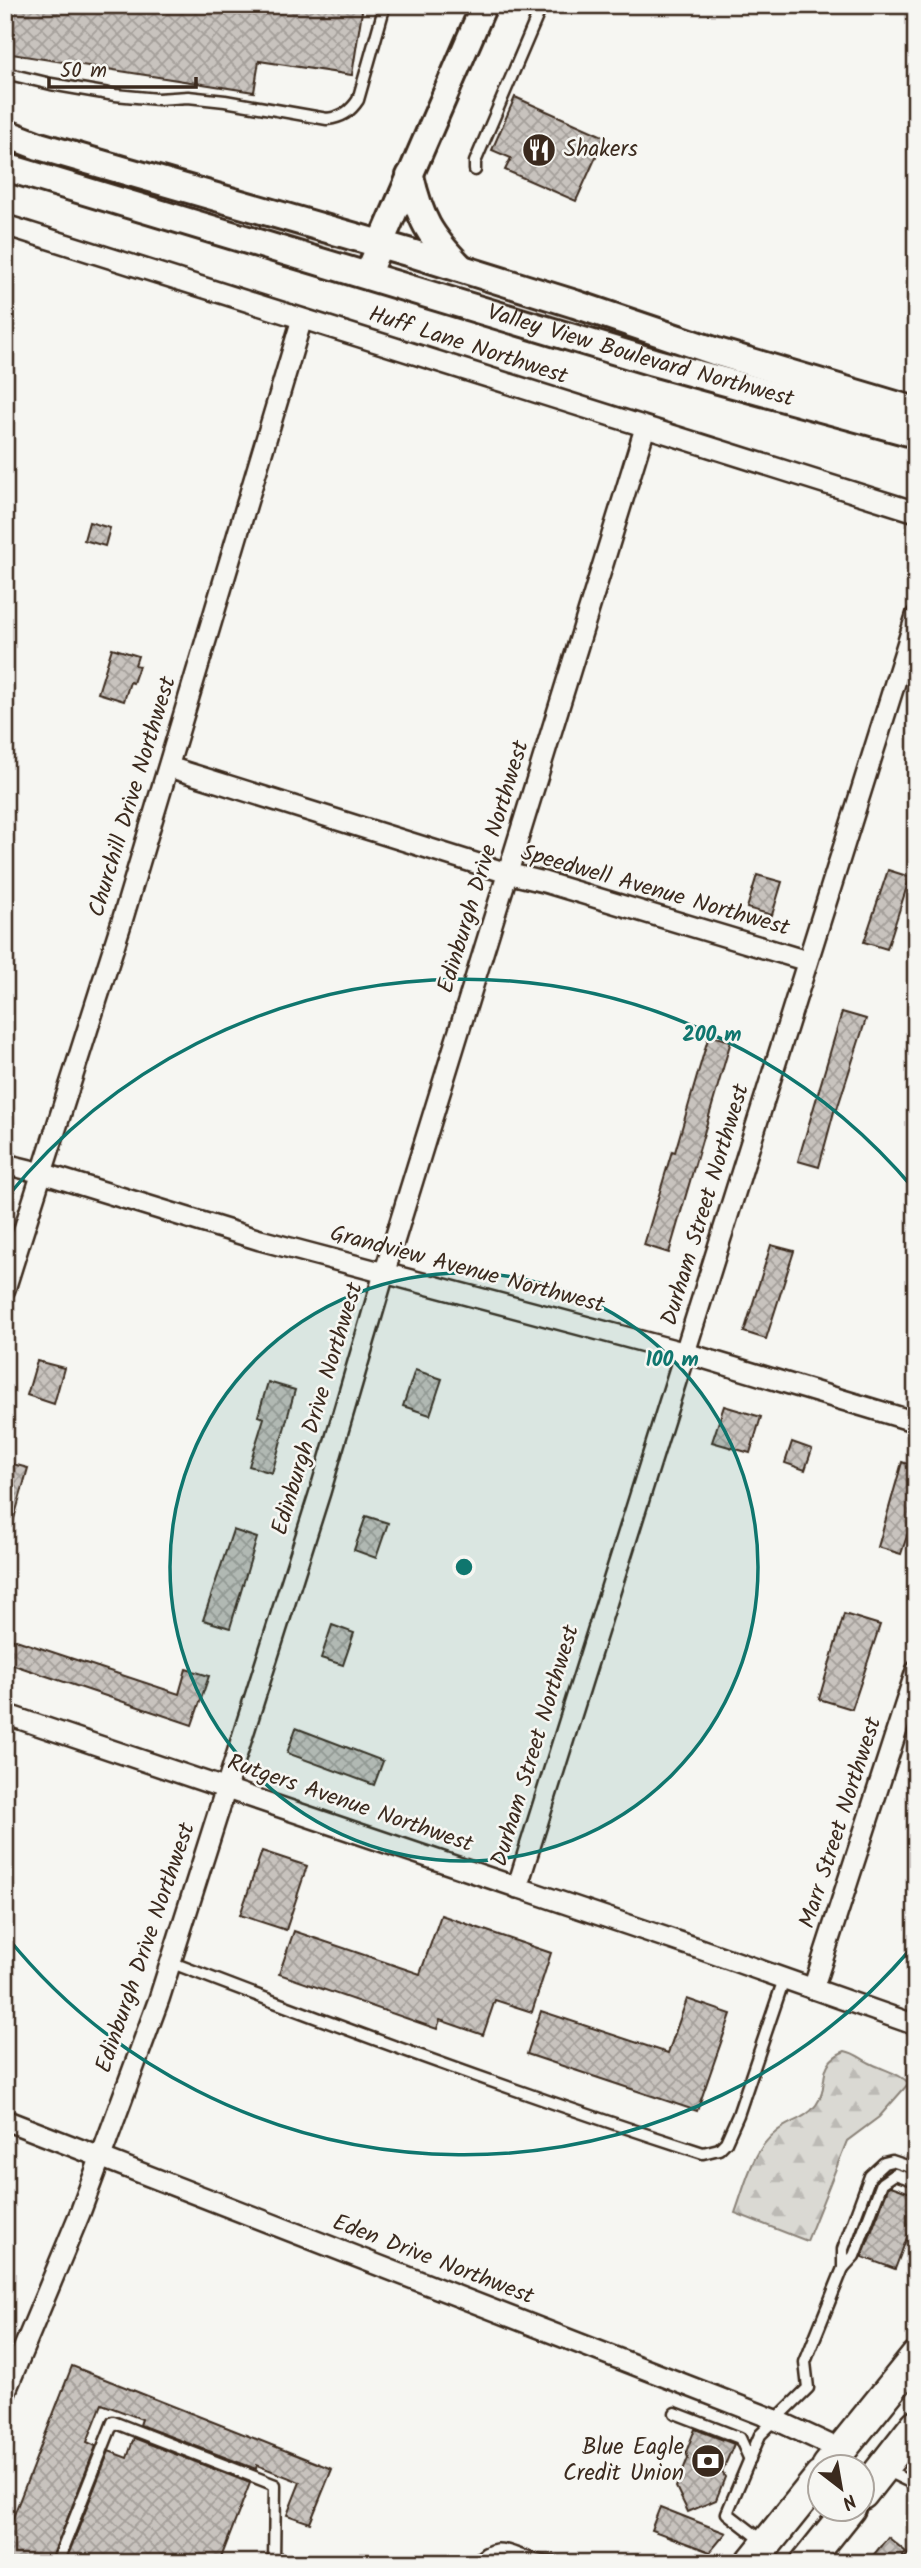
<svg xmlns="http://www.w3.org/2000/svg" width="921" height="2568" font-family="Kalam,sans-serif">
<defs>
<pattern id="forest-firs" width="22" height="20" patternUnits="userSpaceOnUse" patternTransform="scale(1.75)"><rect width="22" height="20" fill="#dad9d3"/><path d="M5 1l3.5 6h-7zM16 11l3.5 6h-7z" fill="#bcbab5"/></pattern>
<pattern id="building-cross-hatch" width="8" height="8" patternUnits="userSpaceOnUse" patternTransform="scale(1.75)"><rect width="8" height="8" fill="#c8c3be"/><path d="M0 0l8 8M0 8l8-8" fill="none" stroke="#a49f9a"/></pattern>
</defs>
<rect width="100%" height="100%" fill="#f6f6f2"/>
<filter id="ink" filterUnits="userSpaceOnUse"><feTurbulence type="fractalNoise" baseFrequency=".0143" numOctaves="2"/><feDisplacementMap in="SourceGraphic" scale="14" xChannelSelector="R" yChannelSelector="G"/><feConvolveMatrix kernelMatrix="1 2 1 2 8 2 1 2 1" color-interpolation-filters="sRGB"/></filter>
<g filter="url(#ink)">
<path fill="url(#forest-firs)" stroke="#8a8278" stroke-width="2" d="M845,2051C856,2053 862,2060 872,2064C886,2071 897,2072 909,2083L879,2117L847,2141L807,2241L735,2213C745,2186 752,2150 776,2132C789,2121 806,2119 816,2105C831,2085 814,2064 845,2051Z"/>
<g fill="url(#building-cross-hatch)" stroke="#3b2a1e" stroke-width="2">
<polygon points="5,5 363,5 352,75 259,61 254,92 5,53"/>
<polygon points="515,97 605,137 576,201 505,170 511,158 492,150"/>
<polygon points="89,522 110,528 105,546 84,540"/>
<polygon points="112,648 138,656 135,665 139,666 133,683 130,682 124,701 98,693"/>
<polygon points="888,870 910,877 887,949 864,942"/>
<polygon points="757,875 782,882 772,915 747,908"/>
<polygon points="842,1012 866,1019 837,1109 835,1108 819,1167 798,1161"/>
<polygon points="709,1035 731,1041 669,1253 644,1245 672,1151 675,1152"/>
<polygon points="771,1245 794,1251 766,1339 744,1332"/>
<polygon points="37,1361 64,1368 54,1404 27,1395"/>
<polygon points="415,1370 442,1379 430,1415 403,1406"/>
<polygon points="268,1382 295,1390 272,1473 249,1466 264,1418 258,1416"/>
<polygon points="724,1406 761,1417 750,1453 712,1442"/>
<polygon points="792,1442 812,1449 805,1470 785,1463"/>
<polygon points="5,1462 28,1468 10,1533 5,1532"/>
<polygon points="902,1462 916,1467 916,1509 901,1554 878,1547"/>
<polygon points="366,1516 388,1523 376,1558 354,1550"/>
<polygon points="233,1530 257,1538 230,1628 203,1620"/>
<polygon points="844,1614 880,1625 852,1709 819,1699"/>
<polygon points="332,1625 354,1633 343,1665 321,1658"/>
<polygon points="10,1638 179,1694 186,1669 209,1676 192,1725 5,1662"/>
<polygon points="296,1728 383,1761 374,1785 287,1753"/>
<polygon points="262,1851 307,1866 286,1930 240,1915"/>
<polygon points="441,1915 551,1953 532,2012 495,2000 483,2035 440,2020 437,2029 279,1974 294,1931 420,1974"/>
<polygon points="687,1999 731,2014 697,2111 527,2054 541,2011 668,2053"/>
<polygon points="891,2186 916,2195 916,2214 895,2269 862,2257 888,2188"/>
<polygon points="72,2366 332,2469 310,2523 287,2515 300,2482 257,2465 256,2469 140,2425 142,2419 102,2404 87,2442 96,2446 50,2563 5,2563 5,2538"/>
<polygon points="695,2429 734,2444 722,2472 725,2477 716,2500 688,2512 676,2487 688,2458 686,2452"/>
<polygon points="134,2438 250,2483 219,2563 65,2563 109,2451 127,2458"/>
<polygon points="660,2507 708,2526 726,2533 710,2552 651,2530"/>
<polygon points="888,2537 906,2552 897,2563 867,2563"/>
</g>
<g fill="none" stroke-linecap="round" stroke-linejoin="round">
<g stroke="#3b2a1e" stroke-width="15">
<g id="service">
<path d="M5,73L51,84L115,95L158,99L188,97L225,101L327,119C342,117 350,112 358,100L385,5"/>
<polyline points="475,170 475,162 542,5"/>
<path d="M170,1962C346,2030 523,2095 703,2153L719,2149L726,2142L738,2115L784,1979"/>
<polyline points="843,2268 854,2256 882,2183 895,2174 916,2181"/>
<polyline points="675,2413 740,2438 750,2460"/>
<polyline points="885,2470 916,2485"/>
<polyline points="763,2541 727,2513 760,2435 808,2388 805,2362 843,2268 843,2249 870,2176 884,2163 892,2161 916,2169"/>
<polyline points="57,2563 113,2422 275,2485 274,2563"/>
<path d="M475,2563C495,2539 509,2553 532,2559C541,2562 552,2562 561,2563"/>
<polyline points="493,2563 501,2561 510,2563"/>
<polyline points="908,2563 916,2555"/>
</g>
</g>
<g stroke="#3b2a1e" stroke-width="24">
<g id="minor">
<polyline points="5,225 916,512"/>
<polyline points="169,767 507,873 544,882 807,961"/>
<polyline points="5,1164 42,1173 260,1240 686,1353 916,1422"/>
<polyline points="5,1289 122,921 302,319"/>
<polyline points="5,1714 697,1948 916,2025"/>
<polyline points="517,1888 916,616"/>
<polyline points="813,1989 916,1671"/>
<polyline points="5,2120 686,2385 776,2420 841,2450"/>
<polyline points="5,2393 80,2213 159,1999 320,1492 384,1274 645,428"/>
</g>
</g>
<g stroke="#3b2a1e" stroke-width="30">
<polyline id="tertiary" points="367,275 484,5"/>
</g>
<g stroke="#3b2a1e" stroke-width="32">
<g id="secondary">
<polyline points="5,133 39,146 411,253 575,304 714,351 916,411"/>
<path id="s1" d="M5,167L653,362L916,434"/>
<path d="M410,176C420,219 429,235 460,267"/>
</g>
</g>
<g stroke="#3b2a1e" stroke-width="35">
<g id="primary">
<polyline points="828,2466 916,2357"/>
<polyline points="862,2494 916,2425"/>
<polyline points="751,2563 820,2477"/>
<polyline points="806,2563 850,2508"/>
</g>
</g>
<use href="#service" stroke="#f6f6f2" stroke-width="10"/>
<use href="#minor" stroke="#f6f6f2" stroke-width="19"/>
<use href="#tertiary" stroke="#f6f6f2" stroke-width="24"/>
<use href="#secondary" stroke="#f6f6f2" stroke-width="26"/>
<use href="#primary" stroke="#f6f6f2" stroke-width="30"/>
</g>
</g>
<circle cx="464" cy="1567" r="294" fill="#0f766e" fill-opacity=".12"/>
<g fill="none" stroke="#0f766e" stroke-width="3.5">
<circle cx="464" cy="1567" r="294"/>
<path d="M914 1945A588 588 0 0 1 7 1937M7 1197A588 588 0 0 1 914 1189"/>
</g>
<defs>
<g id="restaurant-disc" transform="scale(1.75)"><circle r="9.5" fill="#3b2a1e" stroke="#f6f6f2"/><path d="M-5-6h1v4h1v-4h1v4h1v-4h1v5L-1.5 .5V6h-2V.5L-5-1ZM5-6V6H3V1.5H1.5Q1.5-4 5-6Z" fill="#fff"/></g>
<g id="bank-disc" transform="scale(1.75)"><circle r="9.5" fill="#3b2a1e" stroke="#f6f6f2"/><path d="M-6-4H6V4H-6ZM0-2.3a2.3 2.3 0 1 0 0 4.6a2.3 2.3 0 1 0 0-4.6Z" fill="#fff"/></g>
</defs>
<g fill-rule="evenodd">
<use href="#restaurant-disc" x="539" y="150"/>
<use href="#bank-disc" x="708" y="2461"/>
</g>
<g text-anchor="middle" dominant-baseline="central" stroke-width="5" stroke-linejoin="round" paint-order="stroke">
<g font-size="23" fill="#3b2a1e" stroke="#f6f6f2" text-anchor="start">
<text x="564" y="150">Shakers</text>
<text x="684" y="2448" text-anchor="end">Blue Eagle<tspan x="684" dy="26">Credit Union</tspan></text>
</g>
<g font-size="23" fill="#3b2a1e" stroke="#f6f6f2">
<text transform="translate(468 346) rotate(18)">Huff Lane Northwest</text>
<text stroke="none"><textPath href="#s1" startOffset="663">Valley View Boulevard Northwest</textPath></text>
<text transform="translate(133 797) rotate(-73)">Churchill Drive Northwest</text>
<text transform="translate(484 867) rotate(-73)">Edinburgh Drive Northwest</text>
<text transform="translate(655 891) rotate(16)">Speedwell Avenue Northwest</text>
<text transform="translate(706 1205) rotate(-73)">Durham Street Northwest</text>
<text transform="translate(467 1270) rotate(15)">Grandview Avenue Northwest</text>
<text transform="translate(318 1409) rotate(-73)">Edinburgh Drive Northwest</text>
<text transform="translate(536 1746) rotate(-73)">Durham Street Northwest</text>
<text transform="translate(350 1804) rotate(19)">Rutgers Avenue Northwest</text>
<text transform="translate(841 1823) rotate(-72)">Marr Street Northwest</text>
<text transform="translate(146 1948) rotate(-71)">Edinburgh Drive Northwest</text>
<text transform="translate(433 2260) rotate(21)">Eden Drive Northwest</text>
</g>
</g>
<circle cx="464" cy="1567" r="10" fill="#0f766e" stroke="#f6f6f2" stroke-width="3.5"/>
<g font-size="21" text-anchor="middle" font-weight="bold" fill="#0f766e" stroke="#f6f6f2" stroke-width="5" stroke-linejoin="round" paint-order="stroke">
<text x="712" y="1041">200 m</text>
<text x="672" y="1366">100 m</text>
</g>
<rect width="921" height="2568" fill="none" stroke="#f6f6f2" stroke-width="28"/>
<rect x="14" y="14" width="893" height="2540" fill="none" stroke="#3b2a1e" stroke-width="2.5" filter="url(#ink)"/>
<g transform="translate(841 2488) rotate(149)"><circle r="33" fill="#f6f6f2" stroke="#aba49d" stroke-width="2"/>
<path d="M0-5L12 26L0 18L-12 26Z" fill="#3b2a1e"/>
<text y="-10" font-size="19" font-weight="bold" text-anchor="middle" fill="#3b2a1e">N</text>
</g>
<path d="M49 77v10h147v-10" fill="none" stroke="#3b2a1e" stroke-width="3.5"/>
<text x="60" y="77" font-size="21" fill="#3b2a1e" stroke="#f6f6f2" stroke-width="5" paint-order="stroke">50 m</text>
</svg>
